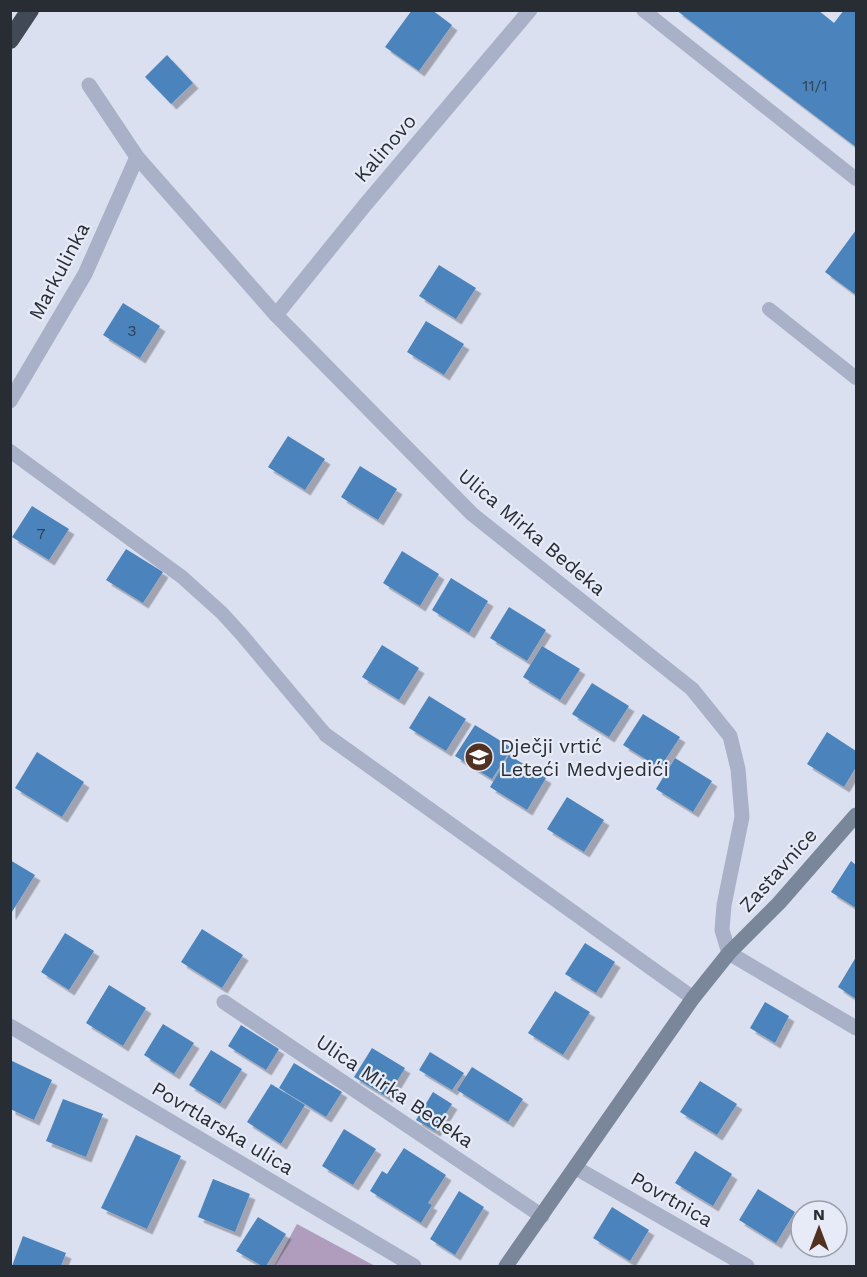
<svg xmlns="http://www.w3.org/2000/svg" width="867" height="1277" font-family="'Work Sans',sans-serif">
<defs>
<filter id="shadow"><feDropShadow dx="5.5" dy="5.5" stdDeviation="0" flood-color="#0004"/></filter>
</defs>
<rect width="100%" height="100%" fill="#dbe0f0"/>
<polygon fill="#b09dbe" points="297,1224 375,1266 274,1266"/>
<g fill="#4c84bd" filter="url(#shadow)">
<polygon points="412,10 432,10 452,25 419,71 385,47"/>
<polygon points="676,10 818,10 834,23 844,10 856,10 856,147"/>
<polygon points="167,55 193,83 171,104 145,77"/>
<polygon points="856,230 856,295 825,272"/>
<polygon points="439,265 476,288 456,319 419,296"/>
<polygon points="123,303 160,326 140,358 103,335"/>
<polygon points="426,321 464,344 444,375 407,352"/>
<polygon points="288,436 325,459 305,490 268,467"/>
<polygon points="360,466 397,489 378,520 341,497"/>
<polygon points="32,506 69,529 49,560 12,537"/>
<polygon points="126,549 163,572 143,603 106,580"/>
<polygon points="402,551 439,574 420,606 383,583"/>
<polygon points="451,578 488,601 469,633 432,610"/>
<polygon points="509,607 546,630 527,661 490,638"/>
<polygon points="382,645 419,668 399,700 362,677"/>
<polygon points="542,646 580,669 560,700 523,677"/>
<polygon points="592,683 629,706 609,737 572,714"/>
<polygon points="429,696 466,719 446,751 409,728"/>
<polygon points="643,714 680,737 660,768 623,745"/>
<polygon points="475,725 512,748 492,779 455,756"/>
<polygon points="827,732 856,751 856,767 844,787 807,764"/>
<polygon points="37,752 84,782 62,817 15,788"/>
<polygon points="509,755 546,778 527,810 490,787"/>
<polygon points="675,758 712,781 693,812 656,789"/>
<polygon points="567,797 604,820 584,852 547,829"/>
<polygon points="10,860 35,875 10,915"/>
<polygon points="851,861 856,865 856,908 831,892"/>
<polygon points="202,929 243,955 222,988 181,962"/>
<polygon points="65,933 94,951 69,990 41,972"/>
<polygon points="585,943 615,962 596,993 565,974"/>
<polygon points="856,957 856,999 838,987"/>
<polygon points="109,985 146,1008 123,1046 86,1023"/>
<polygon points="555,991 590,1012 563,1055 528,1033"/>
<polygon points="765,1002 789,1016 775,1043 750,1028"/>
<polygon points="163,1024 194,1043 174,1074 144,1055"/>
<polygon points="241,1025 279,1049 266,1070 228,1046"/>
<polygon points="372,1048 405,1068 387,1097 354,1077"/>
<polygon points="211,1050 242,1069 220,1104 189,1085"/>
<polygon points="430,1052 464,1073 452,1090 419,1070"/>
<polygon points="10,1060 52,1080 34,1120 10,1109"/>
<polygon points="294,1063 342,1092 326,1117 279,1088"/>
<polygon points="472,1067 523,1099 508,1122 457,1090"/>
<polygon points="700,1081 737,1104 717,1135 680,1112"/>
<polygon points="271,1084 305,1105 281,1144 247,1122"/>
<polygon points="433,1092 452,1104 435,1131 416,1120"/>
<polygon points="63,1099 103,1114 86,1157 46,1141"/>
<polygon points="344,1129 376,1149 353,1185 322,1166"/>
<polygon points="136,1135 181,1156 147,1229 101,1208"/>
<polygon points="404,1148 446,1175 428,1203 432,1205 421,1223 370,1191 382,1171 387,1174"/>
<polygon points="695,1151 732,1174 713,1206 675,1183"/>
<polygon points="213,1179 250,1194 235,1232 198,1217"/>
<polygon points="758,1189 795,1212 776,1243 739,1220"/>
<polygon points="459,1191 484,1207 455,1255 430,1239"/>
<polygon points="612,1207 649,1230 630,1261 593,1238"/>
<polygon points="258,1217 286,1234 266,1266 262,1266 236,1251"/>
<polygon points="23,1236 66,1253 61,1266 12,1266"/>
</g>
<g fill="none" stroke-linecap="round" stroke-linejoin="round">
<g stroke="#a8b1c7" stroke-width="14">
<polyline points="643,10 856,179"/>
<polyline points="769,309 856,378"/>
<polyline points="10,451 182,577 222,613 242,635 326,735"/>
</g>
<g stroke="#a8b1c7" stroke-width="15">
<polyline points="89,85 137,157 276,315 472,514 692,689 730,736 738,769 742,817 724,905 722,930 729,953 856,1028"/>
<polyline points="276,315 365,205 530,10"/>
<polyline points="10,401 85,274 137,157"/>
<polyline points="326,735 693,998"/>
<polyline points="224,1002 542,1216"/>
<polyline points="10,1026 414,1266"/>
<polyline points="576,1168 747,1266"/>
</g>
<polyline stroke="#7a869a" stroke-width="15" points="506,1266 693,998 729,953 779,903 856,815"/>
<polyline stroke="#404955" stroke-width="18" points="10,40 30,10"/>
</g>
<defs>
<g id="school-disc" transform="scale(1.5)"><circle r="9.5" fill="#533120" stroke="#e7ebf8"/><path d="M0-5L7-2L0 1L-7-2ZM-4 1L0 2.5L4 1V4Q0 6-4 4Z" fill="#fff"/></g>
</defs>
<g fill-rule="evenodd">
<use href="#school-disc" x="479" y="757"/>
</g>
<g text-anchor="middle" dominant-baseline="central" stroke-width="4.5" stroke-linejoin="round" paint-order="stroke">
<g font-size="16" fill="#314356">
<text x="815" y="85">11/1</text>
<text x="132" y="330">3</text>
<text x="41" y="533">7</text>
</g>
<g font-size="20" fill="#282d34" stroke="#e7ebf8">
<text transform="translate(385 148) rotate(-49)">Kalinovo</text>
<text transform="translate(59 271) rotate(-62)">Markulinka</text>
<text transform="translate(532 532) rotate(40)">Ulica Mirka Bedeka</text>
<text transform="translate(778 870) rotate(-48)">Zastavnice</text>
<text transform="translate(395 1091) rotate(34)">Ulica Mirka Bedeka</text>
<text transform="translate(223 1128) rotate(31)">Povrtlarska ulica</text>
<text transform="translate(672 1199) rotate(30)">Povrtnica</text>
</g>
<g font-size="20" fill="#282d34" stroke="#e7ebf8" text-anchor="start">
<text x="500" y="746">Dječji vrtić<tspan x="500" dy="23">Leteći Medvjedići</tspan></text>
</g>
</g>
<rect width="867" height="1277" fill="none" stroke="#282d34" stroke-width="24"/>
<g transform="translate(819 1229)"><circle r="28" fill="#e7ebf8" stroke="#9b9faa" stroke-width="1.5"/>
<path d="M0-4.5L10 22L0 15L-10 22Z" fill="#533120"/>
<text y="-9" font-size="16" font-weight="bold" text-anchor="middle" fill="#282d34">N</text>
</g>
</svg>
